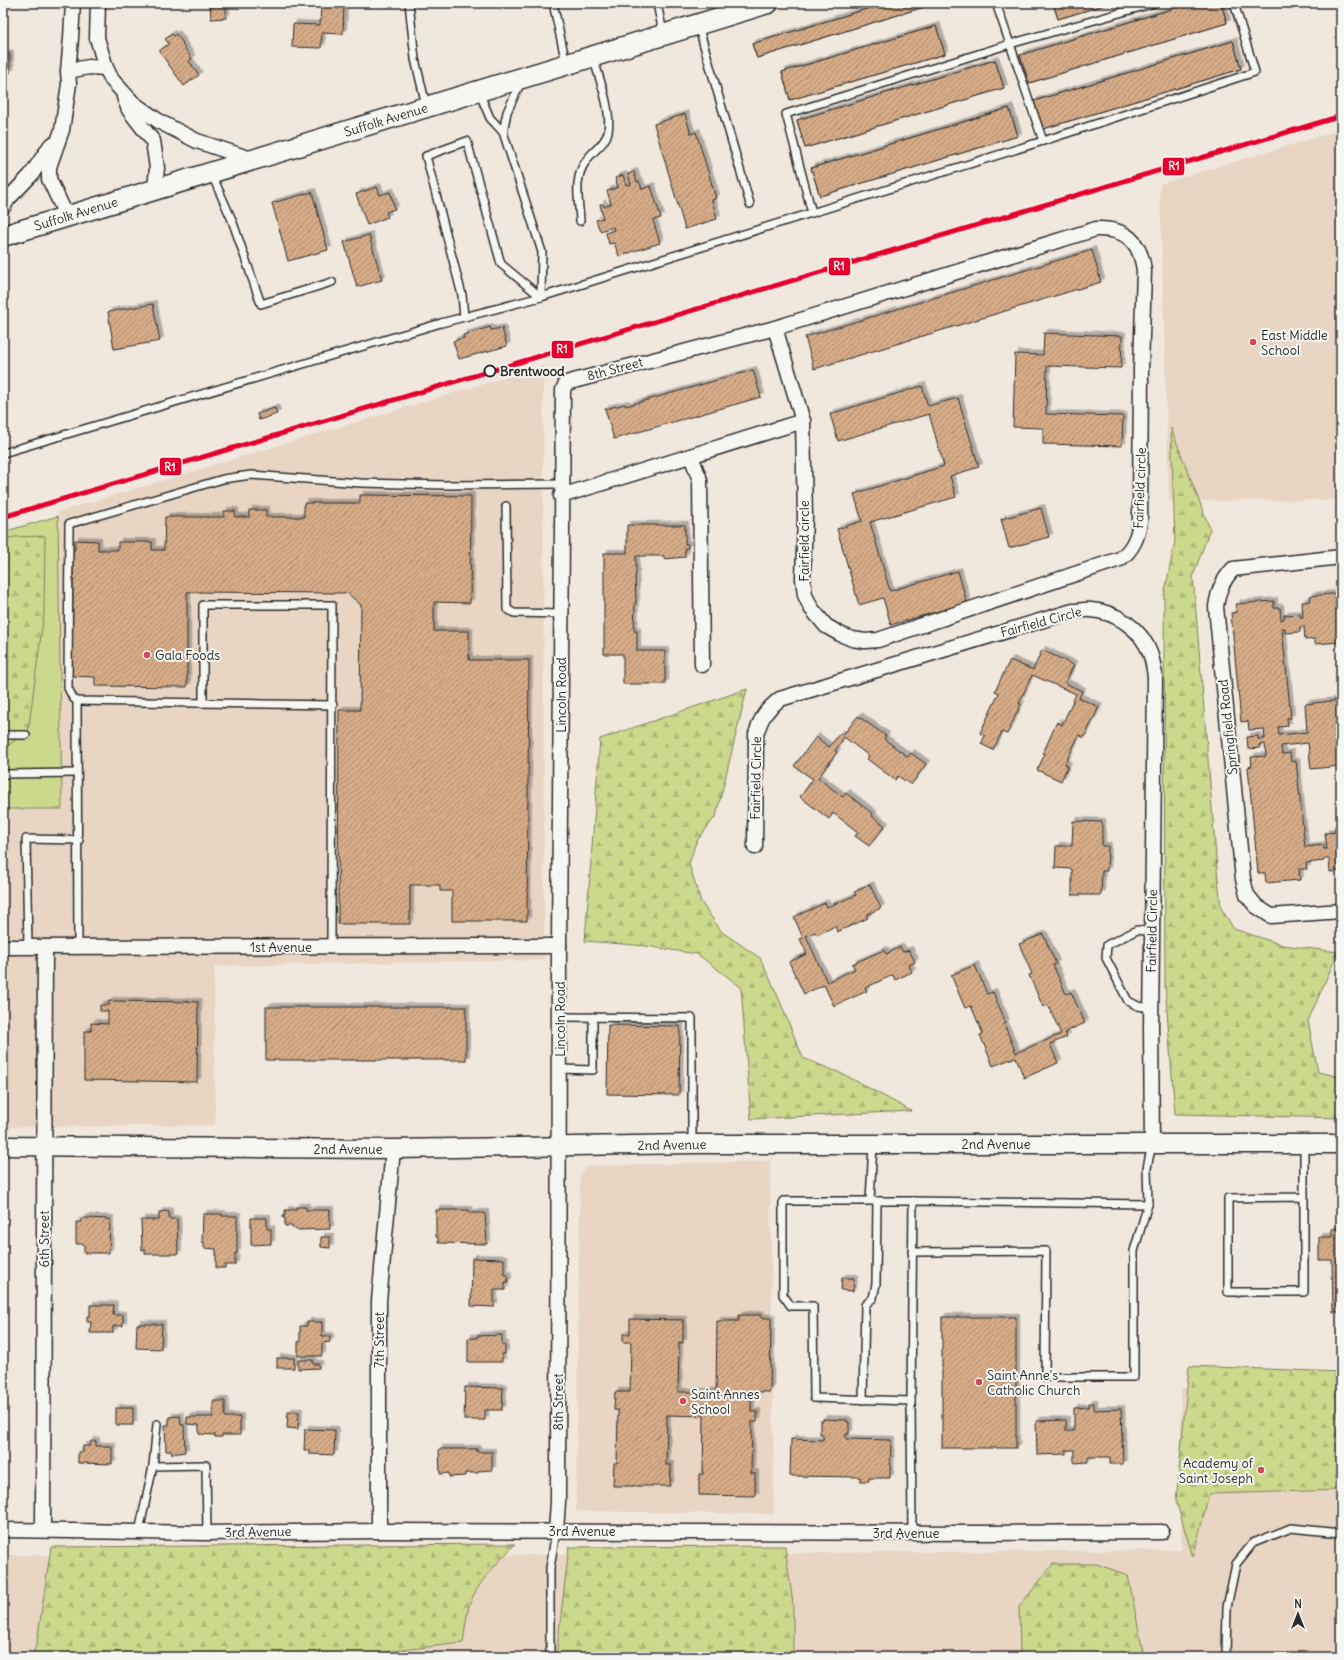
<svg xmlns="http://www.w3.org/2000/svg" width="1344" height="1660" font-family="Delius,sans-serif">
<defs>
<pattern id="forest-firs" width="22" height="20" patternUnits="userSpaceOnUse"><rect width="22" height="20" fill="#ccd88c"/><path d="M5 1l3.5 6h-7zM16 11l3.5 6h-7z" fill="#afba79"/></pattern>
<pattern id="building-hatch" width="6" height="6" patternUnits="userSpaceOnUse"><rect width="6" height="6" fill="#d6ab87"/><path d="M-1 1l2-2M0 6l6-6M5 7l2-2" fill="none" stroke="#ae8b6f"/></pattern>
<filter id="shadow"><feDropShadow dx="3.5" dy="-3.5" stdDeviation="0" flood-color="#0004"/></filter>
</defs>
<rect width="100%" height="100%" fill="#f0e7dd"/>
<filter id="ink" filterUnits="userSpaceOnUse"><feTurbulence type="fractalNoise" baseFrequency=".025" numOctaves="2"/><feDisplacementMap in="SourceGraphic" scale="8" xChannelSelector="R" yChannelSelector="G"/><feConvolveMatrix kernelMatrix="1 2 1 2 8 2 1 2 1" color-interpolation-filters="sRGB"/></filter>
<g filter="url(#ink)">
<g fill="#e8d5c3">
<polygon points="1341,130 1341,500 1169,501 1160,184"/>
<polygon points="543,366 544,960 214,966 215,1125 3,1127 3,809 62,809 58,512"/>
<polygon points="770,1161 774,1514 576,1511 580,1175 587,1166"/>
<polygon points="1181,1388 1341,1390 1341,1657 3,1657 3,1555 578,1555 1181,1550"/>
</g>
<polygon fill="#ccd88c" stroke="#7c825c" points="58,516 62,809 3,809 3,532"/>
<g fill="url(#forest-firs)" stroke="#7c825c">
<polygon points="1171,428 1210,529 1193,576 1217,869 1221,908 1234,929 1283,945 1338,952 1308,1021 1318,1072 1341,1077 1341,1118 1175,1114 1165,985 1164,596 1175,541"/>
<polygon points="45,536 44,613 28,732 8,745 3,744 3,539 15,537"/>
<polygon points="747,689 716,816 696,842 689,864 701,902 722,932 760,958 777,994 803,1058 845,1075 911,1111 751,1119 741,987 697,954 646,946 585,941 600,739"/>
<polygon points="1189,1366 1341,1372 1341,1490 1209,1494 1193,1557 1176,1501"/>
<path d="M515,1544C499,1562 477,1582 469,1606C466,1617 465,1631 463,1643L385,1652L366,1657H32L37,1642L51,1547Z"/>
<polygon points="785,1546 793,1604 793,1657 556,1657 569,1547"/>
<polygon points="1053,1564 1096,1564 1128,1575 1144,1657 1020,1657 1019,1607"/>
</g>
<g fill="url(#building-hatch)" stroke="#2b2b2b" filter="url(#shadow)">
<polygon points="210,3 226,3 226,18 211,19"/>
<polygon points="321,3 344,3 343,34 322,33 321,48 292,47 293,24 320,25"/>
<polygon points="886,3 937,3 757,58 752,44"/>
<polygon points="886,3 937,3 757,58 752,44"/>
<polygon points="1053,3 1111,3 1058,19"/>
<polygon points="1053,3 1111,3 1058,19"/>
<polygon points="1192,3 1221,3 1227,23 1029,83 1020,55"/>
<polygon points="1192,3 1221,3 1227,23 1029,83 1020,55"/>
<polygon points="936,26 945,54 790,100 782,72"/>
<polygon points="936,26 945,54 790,100 782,72"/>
<polygon points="172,34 174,36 176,34 183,43 182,44 192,59 189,61 199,75 184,86 159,51 169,44 165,39"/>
<polygon points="1233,41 1241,69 1043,129 1034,101"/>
<polygon points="1233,41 1241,69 1043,129 1034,101"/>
<polygon points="3,53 10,54 10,73 3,73"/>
<polygon points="995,60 1004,88 805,148 797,120"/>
<polygon points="995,60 1004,88 805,148 797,120"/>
<polygon points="1009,108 1018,136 820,196 811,168"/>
<polygon points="1009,108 1018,136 820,196 811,168"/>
<polygon points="685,114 691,134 696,132 716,198 712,200 717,219 685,229 654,124"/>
<polygon points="634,172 637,182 639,181 642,189 651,186 661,218 653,220 660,243 619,256 614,243 609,244 606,233 614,230 613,227 600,231 596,220 603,218 600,204 603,204 604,207 611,204 607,191 618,187 615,178 623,175 626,185 631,184 628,174"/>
<polygon points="377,187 380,195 390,192 395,209 386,212 388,217 367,225 356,194"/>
<polygon points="312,192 328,250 288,261 272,203"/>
<polygon points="369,235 382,280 357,287 344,242"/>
<polygon points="1092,250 1101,282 814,369 805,337"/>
<polygon points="153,304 160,341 114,349 108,312"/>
<polygon points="490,327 491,330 502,328 507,346 459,359 453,341 464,338 463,335"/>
<polygon points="1044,333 1122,336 1121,368 1047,366 1046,414 1123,416 1122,446 1043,444 1043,428 1013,427 1015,354 1043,355"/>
<polygon points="753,370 761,397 614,439 605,409 625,404 626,406"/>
<polygon points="922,386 928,406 958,398 979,467 950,476 956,497 870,522 890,591 958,571 967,603 891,625 883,598 859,605 837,529 862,521 854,494 944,466 929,414 838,441 830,414"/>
<polygon points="275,408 277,414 259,420 257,414"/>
<polygon points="360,495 471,496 470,603 434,602 434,631 469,631 469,660 529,660 527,921 452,921 452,891 440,891 440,885 410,885 410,924 338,924 339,710 360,710 361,605 347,593 187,592 187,687 95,686 95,677 72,676 73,550 75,550 75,540 98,541 98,550 118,550 118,542 152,542 152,550 164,550 165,517 224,517 224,511 235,511 235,517 249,517 249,510 266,510 266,517 304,517 304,503 360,503"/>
<polygon points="1041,508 1049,537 1009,548 1001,519"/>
<polygon points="627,525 685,525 685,544 688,544 688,548 685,548 685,557 664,559 664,556 636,556 636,575 635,575 636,603 635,603 634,631 637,631 637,651 665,651 665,684 623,684 623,654 604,654 604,553 627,553"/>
<polygon points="1341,593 1341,642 1315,644 1315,639 1305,640 1304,626 1300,627 1300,632 1285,633 1285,628 1282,628 1291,718 1287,718 1288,726 1278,727 1279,735 1307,732 1305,704 1341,700 1341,766 1311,769 1308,743 1281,746 1282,754 1290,753 1291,762 1296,761 1305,847 1324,845 1324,849 1327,849 1325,833 1335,832 1335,826 1341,825 1341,877 1339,871 1330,872 1329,858 1324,858 1324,861 1306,863 1307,869 1299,869 1300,880 1266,883 1265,873 1258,873 1248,767 1252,766 1251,757 1266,756 1265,744 1259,745 1260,748 1248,749 1247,737 1258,736 1258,739 1265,739 1264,729 1249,730 1248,721 1241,722 1231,613 1237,612 1236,604 1274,601 1274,608 1280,608 1281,620 1284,619 1284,615 1300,614 1300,617 1303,617 1302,602 1311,601 1310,596"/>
<polygon points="1042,650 1074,665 1065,683 1082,691 1079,698 1099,707 1084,738 1079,735 1065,764 1068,766 1061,781 1037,770 1045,754 1043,753 1057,722 1062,725 1076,694 1032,675 1019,703 1021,704 1007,734 1002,732 993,750 981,744 985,736 980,733 999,693 995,691 1010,660 1033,670"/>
<polygon points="858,716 886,736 884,739 908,757 911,753 926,764 911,785 898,776 895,780 867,759 869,756 844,737 835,751 837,752 818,778 843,797 846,793 873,814 872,816 885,826 869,846 855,836 858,832 833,813 829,819 800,797 813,779 794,766 816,737 829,747 840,733 843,735"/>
<polygon points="1073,821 1102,822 1102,846 1108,846 1107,871 1102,871 1101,895 1072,895 1072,869 1055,868 1056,846 1072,846"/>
<polygon points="870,885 881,908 866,915 868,918 837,932 835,926 817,935 815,932 806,936 827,982 855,969 852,964 884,950 886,954 900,947 903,952 909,950 915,962 909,965 912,972 895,980 893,975 865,988 867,991 834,1006 824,985 804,994 789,962 807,954 800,939 803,938 794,917 825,903 827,907 856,895 854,892"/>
<polygon points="1043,934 1056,964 1053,965 1066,994 1071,992 1085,1023 1065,1032 1067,1037 1050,1044 1058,1063 1024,1078 1016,1057 993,1066 980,1035 983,1034 971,1006 965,1008 951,975 975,965 987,994 993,992 1006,1023 1004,1024 1016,1053 1061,1034 1048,1005 1043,1007 1029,975 1032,974 1019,944"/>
<polygon points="109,1001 198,1002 197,1082 84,1080 84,1031 91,1031 91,1023 108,1024 108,1011 100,1011 100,1005 109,1005"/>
<rect x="266" y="1007" width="200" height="53"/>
<polygon points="608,1025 680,1026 679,1095 607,1094"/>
<polygon points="296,1207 306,1207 306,1210 330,1210 330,1229 296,1230 296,1228 292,1228 292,1226 285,1226 285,1218 283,1218 283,1216 285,1216 285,1210 296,1210"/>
<polygon points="436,1210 469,1210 469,1213 485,1213 487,1244 438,1243 438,1237 436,1237"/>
<polygon points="169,1211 169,1219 177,1219 178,1254 145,1254 145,1249 142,1250 141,1220 159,1220 159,1212"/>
<polygon points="203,1214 222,1214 222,1216 237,1216 237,1253 235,1253 235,1265 225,1265 225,1268 216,1268 216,1249 204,1248 204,1242 202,1242"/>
<polygon points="84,1218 110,1219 109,1253 84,1253 84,1244 76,1244 76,1222 81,1222 81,1220"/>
<polygon points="251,1218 267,1218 267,1229 271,1229 271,1244 251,1245"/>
<polygon points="1341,1228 1341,1312 1333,1312 1332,1260 1319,1260 1319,1237 1332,1237 1332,1229"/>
<polygon points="321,1237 330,1237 330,1248 321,1247"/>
<polygon points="472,1258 504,1259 504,1275 508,1275 508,1282 505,1282 505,1290 494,1290 494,1307 471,1306"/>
<polygon points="842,1278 854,1278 853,1291 841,1290"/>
<polygon points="90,1305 114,1305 113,1315 123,1315 123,1326 113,1326 113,1333 90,1333 91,1322 87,1322 87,1316 90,1316"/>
<polygon points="739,1315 761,1315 761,1318 771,1318 770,1392 751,1392 751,1412 757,1412 757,1422 752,1422 751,1473 755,1473 755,1496 699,1495 699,1474 703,1474 704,1416 667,1415 666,1465 671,1465 670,1486 613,1486 614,1463 617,1463 618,1410 614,1410 615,1392 630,1392 631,1342 623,1342 623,1334 630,1334 630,1319 683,1320 683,1343 679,1342 678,1392 716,1392 717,1321 739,1321"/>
<rect x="942" y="1317" width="74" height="131"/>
<polygon points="307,1322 322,1322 322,1336 330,1336 330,1342 322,1343 322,1356 298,1356 298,1342 300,1342 300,1326 307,1326"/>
<polygon points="137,1324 162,1324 161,1349 136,1348"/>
<polygon points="502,1335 502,1345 505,1345 505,1354 502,1354 502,1362 468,1362 468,1338 477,1338 477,1336"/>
<rect x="277" y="1358" width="17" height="10"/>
<polygon points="298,1360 313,1360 313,1364 319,1364 319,1368 298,1369"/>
<polygon points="465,1387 503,1388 502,1410 485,1410 485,1420 464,1420"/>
<polygon points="213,1401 225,1401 225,1417 240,1417 240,1435 222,1435 222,1437 215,1437 215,1435 199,1434 199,1425 187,1424 187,1417 213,1417"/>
<polygon points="1089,1403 1094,1403 1094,1410 1121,1409 1123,1464 1110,1464 1110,1457 1088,1457 1088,1462 1074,1463 1074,1450 1066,1450 1066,1454 1037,1455 1036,1421 1066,1420 1066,1431 1074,1431 1074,1408 1089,1407"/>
<rect x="116" y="1408" width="17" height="17"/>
<polygon points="288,1412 299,1412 298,1429 287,1428"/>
<polygon points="180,1416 181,1425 184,1425 185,1452 172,1454 172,1451 166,1451 165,1425 169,1425 169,1417"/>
<polygon points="823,1419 847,1420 847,1422 849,1422 849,1434 846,1434 846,1439 891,1440 890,1478 869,1478 869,1481 860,1481 860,1477 790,1476 791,1439 823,1440 823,1434 820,1434 820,1421 823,1421"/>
<polygon points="305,1429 335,1430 334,1455 309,1454 309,1450 304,1450"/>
<polygon points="91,1441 96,1441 96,1446 112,1446 112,1464 78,1463 78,1452 83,1452 83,1446 90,1446"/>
<polygon points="439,1449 477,1449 477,1452 492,1452 492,1470 478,1471 478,1473 465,1473 465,1476 449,1477 449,1473 440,1474"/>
</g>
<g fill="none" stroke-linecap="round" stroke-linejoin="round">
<g stroke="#2b2b2b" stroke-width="10">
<g id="service">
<polyline points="409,3 415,59 426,105"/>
<polyline points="553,3 566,63"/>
<polyline points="657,3 663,33"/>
<polyline points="698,25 750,204"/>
<polyline points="479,92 490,118 503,132 542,252 541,297"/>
<polyline points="503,132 507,112 521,82"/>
<polyline points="1043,141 1255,72 1234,3"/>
<polyline points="212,175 232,220 261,304 332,282"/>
<polyline points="812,213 786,114 1010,44 1155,3"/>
<path d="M580,221C579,200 573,179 586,161C592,151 606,144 608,132C612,110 599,78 593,57"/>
<polyline points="464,317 462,295 426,156 467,141 501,264 541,297"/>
<polyline points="3,453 441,323 541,297 1043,141 996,3"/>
<polyline points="506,506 507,609 514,613 562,614"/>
<polyline points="77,701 78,947"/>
<polyline points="203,703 203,605 332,605 331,946"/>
<polyline points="333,705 77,701 73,698 68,688 69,524 223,479 251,475 361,483 445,485 561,484"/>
<polyline points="3,735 26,735"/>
<polyline points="3,774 77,773"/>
<polyline points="28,947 26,839 79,840"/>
<polyline points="1151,1008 1138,1006 1128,1001 1106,958 1107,945 1137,930 1152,932"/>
<polyline points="560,1017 692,1018 692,1143"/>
<polyline points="560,1069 593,1070 593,1017"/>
<polyline points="1304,1145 1304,1292 1228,1292 1228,1198 1304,1197"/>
<polyline points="870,1201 913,1201 911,1401 814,1398 813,1306 791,1306 783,1295 783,1201 870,1201 873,1144"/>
<polyline points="913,1201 1148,1204 1147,1168 1152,1144"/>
<polyline points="912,1252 1046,1251 1045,1377 1134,1377 1134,1251 1148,1204"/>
<polyline points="863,1400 865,1305 873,1298 876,1284 877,1201"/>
<polyline points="911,1401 912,1533"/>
<polyline points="153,1466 157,1424"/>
<polyline points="139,1532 153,1466 206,1465 207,1533"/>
<polyline points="550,1657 550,1568 556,1531"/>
<polyline points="1226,1657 1227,1607 1236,1564 1253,1543 1291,1528 1341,1533"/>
</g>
</g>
<g stroke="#2b2b2b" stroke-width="17">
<g id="minor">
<polyline points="98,3 97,38 106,68 112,80 133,103 160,122 197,141 254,160"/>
<polyline points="68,71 89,67 106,68"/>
<polyline points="124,97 129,110 153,141 157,168 155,189"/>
<polyline points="3,207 8,199 31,175 51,145"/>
<polyline points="67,217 49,179 49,167 62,130 69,84 68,71 71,38 73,3"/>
<path d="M1096,229C1126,228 1140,241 1144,270L1141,369L1140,521C1138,537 1133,549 1120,559L878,640L865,641L852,639L840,634L826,626L811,608L805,595L803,579L805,516L803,421L775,328Z"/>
<polyline points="691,456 700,480 702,665"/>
<polyline points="561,496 803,421"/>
<path d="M1341,557L1233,569C1222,581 1218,592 1216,607L1243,879L1247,895L1256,906L1271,916L1341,911"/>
<path d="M755,847L756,734C762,716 765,711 780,699L1073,611C1079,611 1085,609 1091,610C1117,612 1141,629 1150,653C1153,661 1154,669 1155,677L1151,1028L1152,1144"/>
<polyline points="3,947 559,946"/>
<polyline points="3,1530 207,1533 379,1531 978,1533 1162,1532"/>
<polyline points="43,1530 45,947"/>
<polyline points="379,1531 379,1301 393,1149"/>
<polyline points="556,1531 558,1502 559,946 563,390 566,383 775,328"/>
</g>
</g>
<g stroke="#2b2b2b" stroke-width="21">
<polyline id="tertiary" points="3,1146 393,1149 692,1144 1341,1144"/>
</g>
<g stroke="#2b2b2b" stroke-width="23">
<polyline id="secondary" points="3,236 768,3"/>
</g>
<use href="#service" stroke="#f6f6f2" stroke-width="7"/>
<use href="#minor" stroke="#f6f6f2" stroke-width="14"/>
<use href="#tertiary" stroke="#f6f6f2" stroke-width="18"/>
<use href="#secondary" stroke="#f6f6f2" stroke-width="20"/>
<g stroke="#f6f6f2" stroke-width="8">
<polyline id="rail-1" points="3,517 1341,116"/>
</g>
<use href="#rail-1" stroke="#e4002b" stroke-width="5"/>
</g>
</g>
<g fill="#d1495b" stroke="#f6f6f2" stroke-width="1.5">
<circle cx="1253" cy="342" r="4"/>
<circle cx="147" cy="655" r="4"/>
<circle cx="979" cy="1382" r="4"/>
<circle cx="683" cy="1401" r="4"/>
<circle cx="1261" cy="1470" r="4"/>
</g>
<circle fill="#f6f6f2" stroke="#2b2b2b" stroke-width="2" cx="490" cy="371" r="5.5"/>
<g text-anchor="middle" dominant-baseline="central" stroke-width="4" stroke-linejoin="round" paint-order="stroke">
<g font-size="13" fill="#2b2b2b" stroke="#f6f6f2">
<text transform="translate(386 120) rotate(-17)">Suffolk Avenue</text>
<text transform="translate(76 214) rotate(-17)">Suffolk Avenue</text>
<text transform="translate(615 369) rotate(-15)">8th Street</text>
<text transform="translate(1140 488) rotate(-88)">Fairfield circle</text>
<text transform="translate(804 541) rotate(-90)">Fairfield circle</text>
<text transform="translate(1041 622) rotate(-15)">Fairfield Circle</text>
<text transform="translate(561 695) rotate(-90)">Lincoln Road</text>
<text transform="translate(1228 727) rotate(-96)">Springfield Road</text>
<text transform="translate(756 778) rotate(-89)">Fairfield Circle</text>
<text transform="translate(1152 931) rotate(-89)">Fairfield Circle</text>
<text x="281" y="947">1st Avenue</text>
<text transform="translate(560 1019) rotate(-90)">Lincoln Road</text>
<text x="996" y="1144">2nd Avenue</text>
<text transform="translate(672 1145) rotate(-1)">2nd Avenue</text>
<text x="348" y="1149">2nd Avenue</text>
<text transform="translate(44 1239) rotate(-90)">6th Street</text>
<text transform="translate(379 1340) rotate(-90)">7th Street</text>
<text transform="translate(558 1402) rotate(-90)">8th Street</text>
<text x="582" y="1531">3rd Avenue</text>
<text transform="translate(258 1532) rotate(-1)">3rd Avenue</text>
<text x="906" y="1533">3rd Avenue</text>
</g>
<g font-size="13" fill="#2b2b2b" stroke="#f6f6f2" text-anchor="start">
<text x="1261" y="335">East Middle<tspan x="1261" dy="15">School</tspan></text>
<text x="155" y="655">Gala Foods</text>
<text x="987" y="1375">Saint Anne's<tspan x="987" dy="15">Catholic Church</tspan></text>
<text x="691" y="1394">Saint Annes<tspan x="691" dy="15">School</tspan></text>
<text x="1253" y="1463" text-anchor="end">Academy of<tspan x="1253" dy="15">Saint Joseph</tspan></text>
</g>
<g font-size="13" font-weight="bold" fill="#2b2b2b" stroke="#f6f6f2" text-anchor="start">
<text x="500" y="371">Brentwood</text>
</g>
</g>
<g stroke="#f6f6f2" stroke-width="1.5">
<rect x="1162" y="157" width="23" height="19" rx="4" fill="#e4002b"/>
<rect x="828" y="257" width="23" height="19" rx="4" fill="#e4002b"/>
<rect x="551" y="340" width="23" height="19" rx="4" fill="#e4002b"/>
<rect x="159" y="457" width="23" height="19" rx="4" fill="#e4002b"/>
</g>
<g font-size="11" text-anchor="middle" font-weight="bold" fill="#fff">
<text x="1174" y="170">R1</text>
<text x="839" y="270">R1</text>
<text x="562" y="353">R1</text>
<text x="170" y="471">R1</text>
</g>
<rect width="1344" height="1660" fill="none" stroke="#f6f6f2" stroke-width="16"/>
<rect x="8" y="8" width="1328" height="1644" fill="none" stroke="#2b2b2b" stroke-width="1.5" filter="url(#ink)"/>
<g transform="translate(1298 1614)" stroke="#f6f6f2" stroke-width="3" paint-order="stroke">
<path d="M0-3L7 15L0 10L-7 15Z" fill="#2b2b2b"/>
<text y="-6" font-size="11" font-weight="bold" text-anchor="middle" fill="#2b2b2b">N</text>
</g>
</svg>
